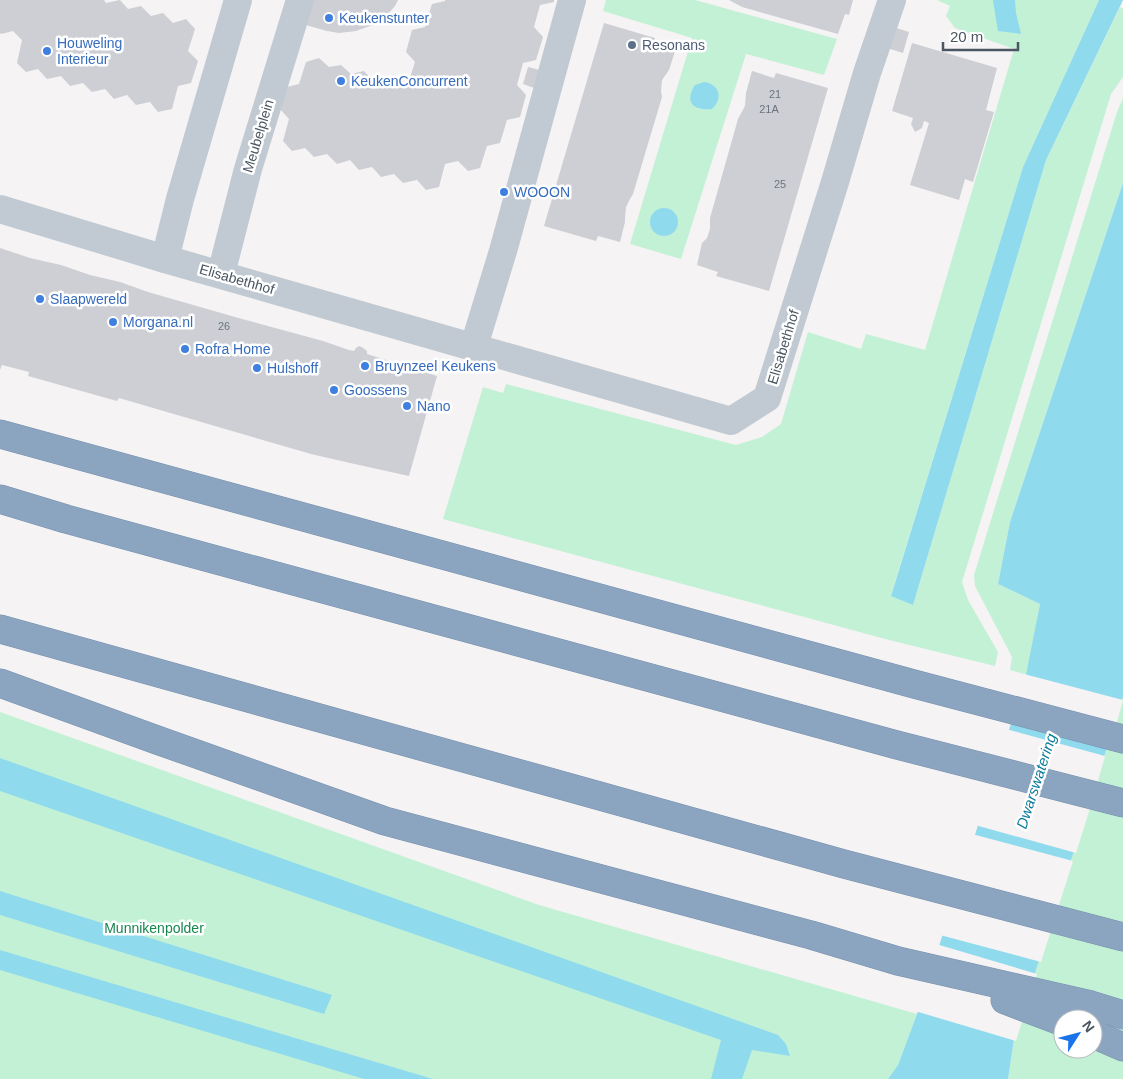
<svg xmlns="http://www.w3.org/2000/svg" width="1123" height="1079" font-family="Arial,sans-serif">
<rect width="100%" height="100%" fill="#f5f3f3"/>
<g fill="#c3f1d5" fill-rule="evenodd">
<polygon points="606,0 695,0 837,39 824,75 746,54 681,259 630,244 692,38 603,11"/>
<polygon points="937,0 1099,0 1023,167 891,595 913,605 1046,160 1120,7 1123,9 1123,77 1111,94 962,582 968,600 998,652 995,666 889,640 443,519 483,387 503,393 506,384 736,445 762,437 781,424 808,332 861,349 866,334 925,350 1014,49 955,28 946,16 950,6"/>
<polygon points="1123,98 1123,183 1010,522 998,584 1040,604 1027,675 1010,670 1012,657 975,586 974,575 1117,112"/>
<path d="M1123,697V1079H1008L1014,1039ZM1063,1019H1093V1049H1063Z"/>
<polygon points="0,712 539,905 917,1014 898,1065 888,1079 0,1079"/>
</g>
<g fill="#90daee">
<polygon points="993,0 1015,0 1016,13 1021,34 998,31 993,1"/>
<polygon points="1099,0 1123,0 1046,160 913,605 891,596 1023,167"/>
<path d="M704,82C720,84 723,99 712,109C693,111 684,102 695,85Z"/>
<polygon points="1123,183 1123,697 1014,1039 1008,1079 888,1079 898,1065 917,1014 1025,680 1040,604 998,584 1010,522"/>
<circle cx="664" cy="222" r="14"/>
<polygon points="0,758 778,1035 786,1044 790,1056 752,1050 742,1079 711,1079 721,1040 0,791"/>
<polygon points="0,891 332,995 324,1014 0,915"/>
<polygon points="0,950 433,1079 364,1079 0,970"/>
</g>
<g fill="#f5f3f3">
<polygon points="1024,674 1123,700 1113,737 1009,722"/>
<polygon points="1006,729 1105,756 1092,802 1076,853 975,825"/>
<polygon points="972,834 1073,861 1041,962 940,935"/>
<polygon points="936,944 1037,974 1016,1041 915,1011"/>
</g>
<g fill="#cdcfd5">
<polygon points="0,0 104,0 106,3 120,0 128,9 141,6 151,16 163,13 173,23 186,19 195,29 188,51 198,61 191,83 178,86 172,109 158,112 150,102 136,105 127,95 114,99 105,89 92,92 83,83 70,86 61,76 47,79 38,69 26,72 17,63 22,40 13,31 1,34 0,33"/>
<polygon points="307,0 398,0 395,6 387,15 373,25 356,31 339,33 327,31 302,24"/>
<polygon points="445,0 554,0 554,2 540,5 534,27 543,37 536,60 523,63 517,85 526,95 520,117 507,120 500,143 487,146 480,168 468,171 458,161 445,164 439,187 426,190 417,180 403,183 394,174 381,177 372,167 359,170 350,160 337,164 327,154 314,157 305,148 292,151 283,141 289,119 280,109 287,87 299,84 306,62 319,58 329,67 341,65 351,74 364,71 373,81 386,78 395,87 408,84 415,62 406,52 412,30 425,27 432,4 445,1"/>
<polygon points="729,0 853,0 849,15 845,14 838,34 742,7"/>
<polygon points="604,23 655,38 654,42 676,48 669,70 662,80 661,91 662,97 633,194 630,199 626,207 625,218 625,222 620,242 598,236 596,241 544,226"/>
<polygon points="893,27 909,32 903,53 887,48"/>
<polygon points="912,43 997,68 986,110 994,112 973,182 965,179 959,200 910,185 929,123 924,121 922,128 915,132 911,124 913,118 892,111"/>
<polygon points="528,67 540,70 534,88 523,84"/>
<polygon points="752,71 774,78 776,73 828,88 769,291 716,276 718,272 697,265 702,243 707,238 710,229 710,218 738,119 745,106 746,93"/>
<polygon points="0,248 30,258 61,265 90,275 120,282 148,292 235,317 323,341 349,350 354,351 356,348 359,346 362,347 367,351 367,354 437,376 409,476 350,463 311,454 119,398 117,401 28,376 29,372 2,365 0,370"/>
</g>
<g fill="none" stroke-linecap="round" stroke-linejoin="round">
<g stroke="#7690ad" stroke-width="29">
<g id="highway">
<polyline points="0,434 914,684 1123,739"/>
<polyline points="0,499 66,519 897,745 1123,803"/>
<polyline points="0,629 844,864 1123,937"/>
<polyline points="0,683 157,740 385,821 811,935 898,961 1091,1005 1123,1015"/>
<polyline points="1005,1000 1063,1022"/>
<polyline points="1093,1034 1123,1047"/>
</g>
</g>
<g stroke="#c1cad2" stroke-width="28">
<polyline points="0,209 165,259 731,421 767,398 835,182 867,73 892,0"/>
<polyline points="165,259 180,199 238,0"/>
<polyline points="221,274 248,169 300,0"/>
<polyline points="474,346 503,251 572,0"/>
</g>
<use href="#highway" stroke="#8ba5c1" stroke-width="28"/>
</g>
<g fill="#3f7fe0" stroke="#fff" stroke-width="2">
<circle cx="329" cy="18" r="5"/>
<circle cx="47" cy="51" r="5"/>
<circle cx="341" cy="81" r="5"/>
<circle cx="504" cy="192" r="5"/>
<circle cx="40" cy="299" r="5"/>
<circle cx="113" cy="322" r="5"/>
<circle cx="185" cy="349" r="5"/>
<circle cx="365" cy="366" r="5"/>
<circle cx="257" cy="368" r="5"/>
<circle cx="334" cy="390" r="5"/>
<circle cx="407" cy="406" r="5"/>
</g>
<circle fill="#5c6f8a" stroke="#fff" stroke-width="2" cx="632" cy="45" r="5"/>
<g text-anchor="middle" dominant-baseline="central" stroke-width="5" stroke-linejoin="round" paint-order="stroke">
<g font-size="11" fill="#6b747e">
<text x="775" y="94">21</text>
<text x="769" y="109">21A</text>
<text x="780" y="184">25</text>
<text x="224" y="326">26</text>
</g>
<g font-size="14" fill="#366cbe" stroke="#fff" text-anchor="start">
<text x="339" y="18">Keukenstunter</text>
<text x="57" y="43">Houweling<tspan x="57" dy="16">Interieur</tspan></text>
<text x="351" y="81">KeukenConcurrent</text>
<text x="514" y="192">WOOON</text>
<text x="50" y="299">Slaapwereld</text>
<text x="123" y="322">Morgana.nl</text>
<text x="195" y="349">Rofra Home</text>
<text x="375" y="366">Bruynzeel Keukens</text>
<text x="267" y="368">Hulshoff</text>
<text x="344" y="390">Goossens</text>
<text x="417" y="406">Nano</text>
</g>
<g font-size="14" fill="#4e5e75" stroke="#fff" text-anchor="start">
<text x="642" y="45">Resonans</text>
</g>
<g font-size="14" fill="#4a5661" stroke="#fff">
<text transform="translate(258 136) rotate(-73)">Meubelplein</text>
<text transform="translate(237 279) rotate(16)">Elisabethhof</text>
<text transform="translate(783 347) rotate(-73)">Elisabethhof</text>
</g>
<g font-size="14" fill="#17864f" stroke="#fff">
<text x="154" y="928">Munnikenpolder</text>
</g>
<g font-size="15" font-style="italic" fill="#0c7c9b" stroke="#fff">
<text transform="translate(1036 781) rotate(-72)">Dwarswatering</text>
</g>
</g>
<g transform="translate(1078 1034) rotate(54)"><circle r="24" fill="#ffffff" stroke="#b7bbc0"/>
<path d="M0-4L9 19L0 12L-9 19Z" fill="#1a73e8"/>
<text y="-8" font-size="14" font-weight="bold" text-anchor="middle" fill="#4a5661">N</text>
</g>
<path d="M943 42v8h75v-8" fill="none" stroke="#4a5661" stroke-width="2.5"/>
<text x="950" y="42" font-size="15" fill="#4a5661" stroke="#ffffff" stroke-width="4" paint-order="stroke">20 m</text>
</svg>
